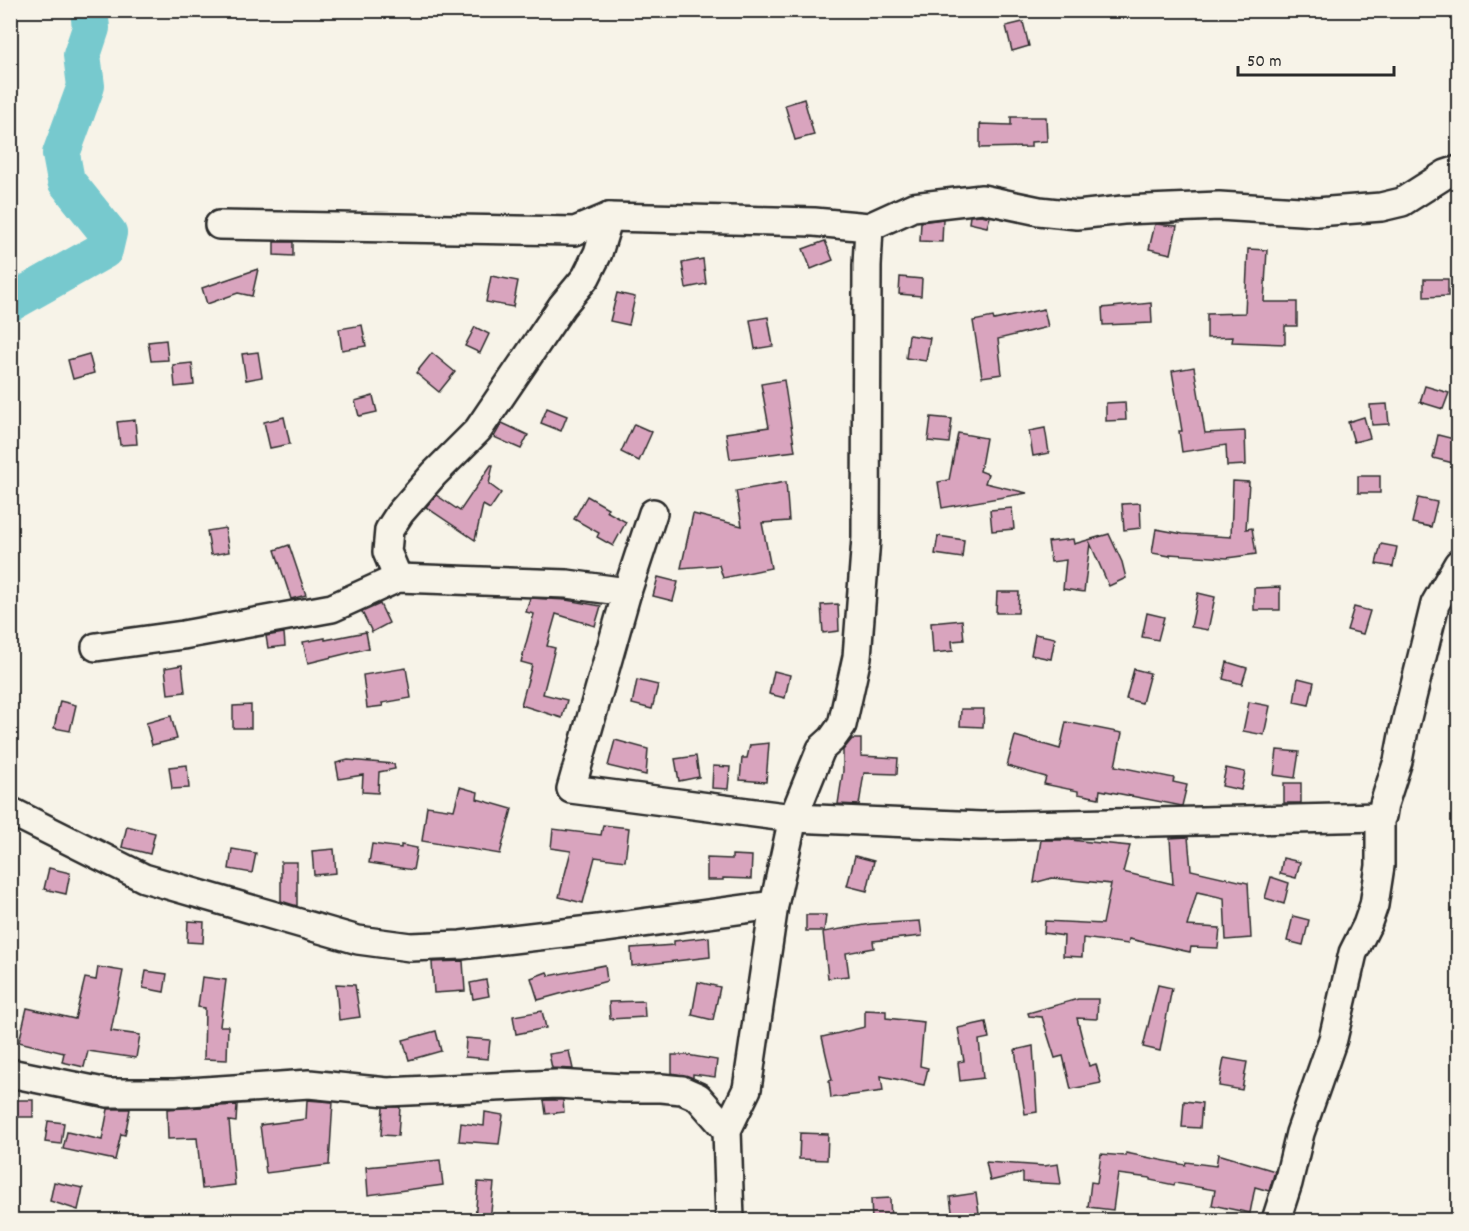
<svg xmlns="http://www.w3.org/2000/svg" width="1469" height="1231" font-family="Dekko,sans-serif">
<rect width="100%" height="100%" fill="#f7f3e8"/>
<filter id="ink" filterUnits="userSpaceOnUse"><feTurbulence type="fractalNoise" baseFrequency=".0167" numOctaves="2"/><feDisplacementMap in="SourceGraphic" scale="12" xChannelSelector="R" yChannelSelector="G"/><feConvolveMatrix kernelMatrix="1 2 1 2 8 2 1 2 1" color-interpolation-filters="sRGB"/></filter>
<g filter="url(#ink)">
<g fill="none" stroke-linecap="round" stroke-linejoin="round">
<polyline stroke="#77c9ce" stroke-width="38" points="10,303 104,250 108,233 66,181 61,154 86,86 82,55 91,28 89,10"/>
</g>
<g fill="#d9a4be" stroke="#2b2b2b" stroke-width="1.5">
<polygon points="1023,22 1029,46 1012,51 1006,26"/>
<polygon points="804,99 814,135 795,140 785,105"/>
<polygon points="1011,117 1046,117 1047,141 1031,142 1031,147 980,148 980,124 1011,125"/>
<polygon points="981,215 990,217 987,227 969,223 970,216"/>
<polygon points="943,219 942,242 920,241 921,222"/>
<polygon points="1155,224 1177,226 1171,254 1149,249"/>
<polygon points="825,241 833,260 811,269 803,249"/>
<polygon points="274,242 293,242 293,256 274,255"/>
<polygon points="1248,249 1267,250 1264,302 1297,302 1297,326 1285,326 1285,344 1232,342 1233,337 1207,338 1207,314 1245,313"/>
<polygon points="703,259 706,284 686,288 682,263"/>
<polygon points="258,269 252,296 238,293 207,304 202,288"/>
<polygon points="491,276 518,281 513,307 486,302"/>
<polygon points="900,277 922,279 921,296 899,294"/>
<polygon points="1424,279 1448,279 1448,296 1424,297"/>
<polygon points="617,293 635,297 629,325 610,321"/>
<polygon points="1151,303 1152,323 1103,325 1102,308"/>
<polygon points="1044,309 1048,327 998,339 1002,374 982,377 973,321 993,317 994,320"/>
<polygon points="768,317 773,346 755,349 750,320"/>
<polygon points="362,325 366,346 342,350 339,329"/>
<polygon points="475,327 489,334 480,353 465,346"/>
<polygon points="909,335 930,338 926,361 906,358"/>
<polygon points="166,340 168,360 151,361 148,342"/>
<polygon points="258,352 262,377 246,380 242,354"/>
<polygon points="432,353 455,372 439,392 416,373"/>
<polygon points="89,354 94,373 73,379 68,360"/>
<polygon points="192,363 194,385 175,387 173,365"/>
<polygon points="1194,367 1205,433 1245,431 1246,465 1227,466 1226,445 1182,452 1179,431 1182,431 1172,371"/>
<polygon points="784,380 795,451 730,459 726,433 769,427 761,384"/>
<polygon points="1425,386 1449,393 1443,409 1420,402"/>
<polygon points="373,396 377,412 359,416 355,401"/>
<polygon points="1125,402 1126,420 1106,421 1106,403"/>
<polygon points="1387,404 1389,424 1372,425 1370,405"/>
<polygon points="547,408 567,416 561,431 541,423"/>
<polygon points="284,417 290,444 270,448 264,422"/>
<polygon points="931,417 952,419 949,443 928,441"/>
<polygon points="1364,417 1370,438 1354,442 1348,422"/>
<polygon points="135,420 137,444 120,445 117,422"/>
<polygon points="502,423 528,435 521,449 494,437"/>
<polygon points="634,424 652,432 639,461 621,452"/>
<polygon points="1045,428 1049,453 1033,456 1029,431"/>
<polygon points="958,433 986,438 980,471 988,474 985,483 1027,493 942,508 938,482 949,480"/>
<polygon points="1438,435 1458,440 1453,463 1433,458"/>
<polygon points="491,465 493,465 489,484 501,493 490,509 483,505 475,540 426,507 436,495 460,511"/>
<rect x="1358" y="476" width="22" height="17"/>
<polygon points="1233,481 1249,482 1246,529 1252,528 1256,554 1227,558 1170,554 1170,556 1152,553 1156,529 1183,534 1231,537"/>
<polygon points="786,482 789,521 762,523 771,568 723,578 719,565 681,568 693,514 742,526 736,491"/>
<polygon points="587,496 608,508 606,511 626,522 613,546 597,537 599,533 574,519"/>
<polygon points="1418,498 1437,502 1431,527 1412,523"/>
<polygon points="1140,503 1141,528 1124,530 1122,504"/>
<polygon points="1012,508 1014,529 992,531 990,510"/>
<polygon points="225,528 229,552 211,555 207,531"/>
<polygon points="1109,534 1122,562 1126,578 1109,586 1090,543 1084,592 1063,589 1066,560 1051,562 1048,542 1073,539 1074,544"/>
<polygon points="938,536 964,540 962,558 935,554"/>
<polygon points="1381,544 1397,547 1393,567 1376,564"/>
<polygon points="289,545 306,595 291,599 275,550"/>
<polygon points="658,577 678,582 673,601 653,596"/>
<polygon points="1280,587 1280,610 1254,610 1254,588"/>
<polygon points="997,592 1019,592 1018,613 996,613"/>
<polygon points="1198,593 1215,597 1208,630 1191,627"/>
<polygon points="530,598 566,600 601,606 595,626 556,614 547,646 555,648 543,694 567,700 562,718 521,705 532,665 521,662 534,614 526,612"/>
<polygon points="380,604 389,623 372,632 362,612"/>
<polygon points="838,604 839,631 823,633 821,605"/>
<polygon points="1354,607 1370,611 1363,634 1347,630"/>
<polygon points="1147,613 1164,617 1158,640 1142,637"/>
<polygon points="962,620 964,640 952,641 953,651 933,653 931,623"/>
<polygon points="366,632 369,648 308,663 303,642 325,638 325,640"/>
<polygon points="284,633 285,646 268,648 266,636"/>
<polygon points="1035,634 1055,638 1051,659 1031,655"/>
<polygon points="1227,662 1247,668 1242,684 1223,679"/>
<polygon points="182,665 185,692 168,694 165,668"/>
<polygon points="406,668 411,698 382,703 383,706 367,708 363,675"/>
<polygon points="1134,669 1150,673 1142,703 1126,699"/>
<polygon points="774,671 790,675 785,698 769,694"/>
<polygon points="1298,678 1314,682 1309,705 1294,702"/>
<polygon points="637,680 658,685 652,709 632,704"/>
<polygon points="60,701 76,705 70,731 54,728"/>
<polygon points="1249,702 1270,706 1264,735 1243,731"/>
<polygon points="251,705 251,728 233,728 233,706"/>
<polygon points="961,709 984,709 983,727 960,726"/>
<polygon points="171,716 177,739 152,745 146,723"/>
<polygon points="1066,722 1122,733 1115,766 1174,778 1173,782 1187,785 1182,806 1100,790 1099,798 1078,794 1078,791 1044,784 1046,777 1007,766 1015,736 1060,749"/>
<polygon points="852,739 861,739 861,756 898,758 897,774 864,773 859,805 838,804 843,771 843,750"/>
<polygon points="615,740 648,749 646,775 608,766"/>
<polygon points="769,743 766,782 740,780 742,758 747,758 750,745"/>
<polygon points="1277,750 1299,752 1295,778 1274,775"/>
<polygon points="696,756 699,777 679,781 675,759"/>
<polygon points="348,760 394,764 395,769 379,772 378,793 362,792 363,775 339,779 336,763"/>
<polygon points="187,765 189,788 172,789 169,767"/>
<polygon points="713,766 730,767 728,789 712,788"/>
<polygon points="1226,768 1245,772 1241,790 1222,786"/>
<rect x="1284" y="783" width="17" height="20"/>
<polygon points="460,787 478,792 477,799 512,809 500,854 422,841 427,806 454,810"/>
<polygon points="603,825 629,828 625,861 595,857 583,903 559,897 571,851 551,848 553,829 601,835"/>
<polygon points="127,826 155,833 150,854 122,847"/>
<polygon points="1188,837 1191,870 1248,883 1251,938 1226,940 1224,898 1197,892 1187,926 1220,928 1218,948 1191,947 1190,952 1129,939 1128,944 1083,938 1082,957 1063,956 1064,936 1044,933 1045,921 1103,924 1111,884 1052,878 1034,883 1041,840 1070,840 1130,846 1123,872 1173,884 1170,838"/>
<polygon points="372,844 401,848 401,845 417,848 413,870 369,863"/>
<polygon points="232,849 256,853 252,873 229,869"/>
<polygon points="334,849 336,873 314,875 312,851"/>
<polygon points="732,855 752,856 751,879 723,878 723,880 707,880 707,858 732,859"/>
<polygon points="855,856 874,861 867,891 847,886"/>
<polygon points="1283,858 1300,862 1296,878 1280,874"/>
<polygon points="281,862 297,862 297,906 281,901"/>
<polygon points="49,868 70,873 66,894 44,889"/>
<polygon points="1271,877 1289,883 1284,904 1265,898"/>
<polygon points="806,915 826,915 824,931 806,931"/>
<polygon points="1293,916 1309,920 1303,945 1287,941"/>
<polygon points="188,921 204,922 203,943 187,942"/>
<polygon points="920,921 922,936 873,941 874,948 846,953 849,976 828,978 823,932 871,924"/>
<polygon points="709,937 710,957 632,966 631,948 674,945 674,941"/>
<polygon points="463,961 465,991 434,993 432,962"/>
<polygon points="605,965 607,981 538,1000 531,978 547,972 549,976"/>
<polygon points="98,967 123,971 111,1031 140,1035 136,1058 88,1051 84,1067 62,1062 64,1053 19,1042 27,1008 75,1019 85,978 96,980"/>
<polygon points="146,971 167,974 164,992 143,988"/>
<polygon points="202,977 226,980 220,1026 228,1026 227,1060 204,1059 205,1008 198,1007"/>
<polygon points="486,980 489,996 473,999 470,983"/>
<polygon points="698,982 720,987 713,1020 692,1015"/>
<polygon points="336,984 355,985 360,1017 339,1020"/>
<polygon points="1158,985 1172,988 1160,1051 1143,1047"/>
<polygon points="1078,999 1098,999 1097,1019 1077,1018 1089,1066 1096,1064 1101,1083 1071,1089 1063,1056 1055,1058 1042,1017 1029,1016 1028,1013"/>
<polygon points="644,1001 645,1017 610,1019 609,1002"/>
<polygon points="865,1010 886,1011 886,1018 924,1022 920,1066 928,1068 924,1085 881,1076 883,1091 831,1098 829,1081 832,1080 822,1037 865,1027"/>
<polygon points="542,1011 546,1028 516,1034 513,1016"/>
<polygon points="986,1022 989,1038 979,1040 983,1078 960,1081 958,1062 964,1061 958,1028"/>
<polygon points="436,1031 441,1051 409,1060 403,1040"/>
<polygon points="466,1038 490,1040 488,1059 465,1057"/>
<polygon points="1033,1046 1037,1112 1025,1114 1015,1050"/>
<polygon points="569,1051 573,1069 552,1068 549,1054"/>
<polygon points="672,1055 687,1055 717,1060 715,1077 693,1074 693,1078 672,1073"/>
<polygon points="1224,1058 1247,1062 1242,1090 1219,1086"/>
<polygon points="14,1100 33,1100 33,1117 13,1117"/>
<polygon points="307,1100 333,1102 329,1165 266,1173 260,1125 306,1119"/>
<polygon points="544,1100 563,1100 564,1112 546,1114"/>
<polygon points="1184,1101 1202,1103 1200,1128 1182,1127"/>
<polygon points="237,1105 236,1122 229,1121 235,1185 202,1189 197,1138 168,1139 167,1109"/>
<polygon points="383,1107 400,1107 398,1136 381,1135"/>
<polygon points="108,1109 130,1109 125,1135 121,1134 115,1160 63,1149 67,1132 102,1140"/>
<polygon points="485,1112 503,1115 499,1144 459,1141 461,1123 484,1126"/>
<polygon points="48,1121 64,1123 61,1144 45,1142"/>
<polygon points="800,1133 828,1134 827,1160 799,1159"/>
<polygon points="1126,1153 1185,1165 1186,1162 1216,1166 1218,1154 1275,1171 1269,1191 1255,1187 1250,1213 1212,1205 1215,1190 1175,1183 1174,1185 1150,1180 1150,1178 1118,1174 1113,1210 1088,1207 1091,1182 1097,1183 1101,1154 1126,1156"/>
<polygon points="440,1160 443,1185 368,1195 366,1167"/>
<polygon points="986,1162 1044,1166 1058,1164 1061,1184 1023,1182 1023,1173 990,1181"/>
<polygon points="54,1182 83,1188 78,1210 50,1201"/>
<polygon points="478,1182 494,1183 490,1221 475,1221"/>
<polygon points="976,1193 979,1213 953,1218 950,1197"/>
<polygon points="890,1198 891,1220 872,1221 871,1199"/>
</g>
<g fill="none" stroke-linecap="round" stroke-linejoin="round">
<g stroke="#2b2b2b" stroke-width="32">
<g id="minor">
<polyline points="219,225 575,231 609,217 814,222 869,227 913,207 982,199 1039,211 1077,215 1123,210 1219,206 1317,212 1381,207 1402,202 1446,174 1458,170"/>
<polyline points="653,513 627,592 571,789 793,818 981,826 1380,817"/>
<polyline points="398,578 387,552 389,530 400,513 434,474 478,430 562,306 586,277 598,253 609,217"/>
<polyline points="96,647 183,635 332,608 398,578 567,584 627,592"/>
<polyline points="10,811 144,878 358,940 410,947 461,945 598,929 774,905"/>
<polyline points="10,1073 108,1093 175,1093 309,1084 387,1092 557,1084 623,1088 661,1088 682,1090 698,1097 727,1130"/>
<polyline points="730,1220 727,1130 747,1089 774,905 793,818 821,749 832,739 842,725 857,657 866,538 867,266 869,227"/>
<polyline points="1276,1220 1288,1183 1300,1133 1333,1039 1353,953 1367,925 1374,905 1380,866 1380,817 1382,816 1384,804 1398,761 1404,730 1435,604 1458,564"/>
</g>
</g>
<use href="#minor" stroke="#f7f3e8" stroke-width="27"/>
</g>
</g>
<rect width="1469" height="1231" fill="none" stroke="#f7f3e8" stroke-width="36"/>
<rect x="18" y="18" width="1433" height="1195" fill="none" stroke="#2b2b2b" stroke-width="2" filter="url(#ink)"/>
<path d="M1238 66v9h156v-9" fill="none" stroke="#2b2b2b" stroke-width="3"/>
<text x="1247" y="66" font-size="18" fill="#2b2b2b" stroke="#f7f3e8" stroke-width="4.5" paint-order="stroke">50 m</text>
</svg>
